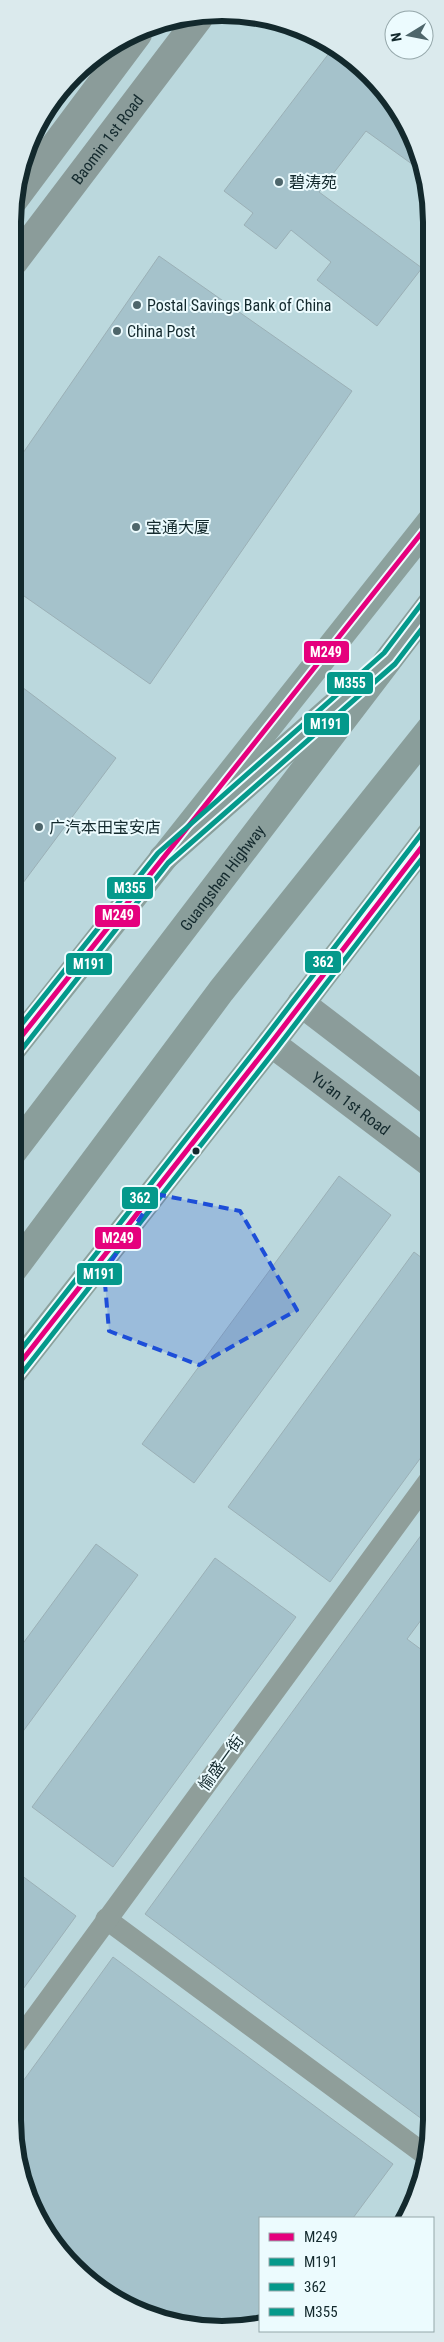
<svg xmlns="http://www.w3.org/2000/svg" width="444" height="2342" font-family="'Roboto Condensed','Noto Sans SC',sans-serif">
<rect width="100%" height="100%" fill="#bbd8dd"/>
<g fill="#a5c2cb" stroke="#9bb0b6">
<polygon points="333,48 370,74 415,142 423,172 366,131 319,192 422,268 377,326 317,280 331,262 291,230 276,249 244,225 253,213 224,191"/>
<polygon points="159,256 352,391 150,684 14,589 14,466"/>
<polygon points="14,681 116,758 14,895"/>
<polygon points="339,1176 391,1215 194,1483 142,1444"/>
<polygon points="414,1252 430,1264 430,1445 330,1582 228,1507"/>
<polygon points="430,1523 430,1608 407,1639 430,1656 430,2125 145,1914"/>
<polygon points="96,1544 138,1575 13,1745 13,1657"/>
<polygon points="215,1558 296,1617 113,1867 32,1807"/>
<polygon points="13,1869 76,1916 13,2003"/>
<polygon points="113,1957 393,2164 353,2218 260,2218 260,2322 208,2329 130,2308 74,2268 28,2200 12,2120 13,2095"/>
</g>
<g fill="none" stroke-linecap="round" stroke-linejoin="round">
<g stroke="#8f9e9a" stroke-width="21">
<polyline points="106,1919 427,2156"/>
<polyline points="13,2048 430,1479"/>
</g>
<g stroke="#8b9c9a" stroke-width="28">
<polyline points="14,200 138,34"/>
<path id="s1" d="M14,262L199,18"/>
<polyline points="301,1003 430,1102"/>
<path id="s2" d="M271,1043L430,1163"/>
</g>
<g stroke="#8ca19d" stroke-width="28">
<polyline points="13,1048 431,521"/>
<polyline points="13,1372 271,1043 431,834"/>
</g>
<g stroke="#8a9e9b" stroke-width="28">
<polyline points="163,858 344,698"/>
<path id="s3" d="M13,1152L431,604"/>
<polyline points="13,1270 221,991 431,728"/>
</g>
<g stroke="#ecfbfe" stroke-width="9">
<g id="bus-1">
<polyline points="13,1047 431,521"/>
<polyline points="13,1372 271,1043 431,835"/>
</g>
</g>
<g stroke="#ecfbfe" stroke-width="9">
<g id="bus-2">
<polyline points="19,1053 168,863 395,664 431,617"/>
<polyline points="19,1377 277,1048 431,847"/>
</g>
</g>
<g stroke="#ecfbfe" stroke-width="9">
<polyline id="bus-3" points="13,1360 265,1038 425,829"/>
</g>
<g stroke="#ecfbfe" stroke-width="9">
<polyline id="bus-4" points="13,1035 158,853 384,653 425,599"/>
</g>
<use href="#bus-1" stroke="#e5007d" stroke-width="5"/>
<use href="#bus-2" stroke="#04998b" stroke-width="5"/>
<use href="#bus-3" stroke="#04998b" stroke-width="5"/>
<use href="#bus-4" stroke="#04998b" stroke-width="5"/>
</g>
<path fill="#1d4ed8" fill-opacity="0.2" stroke="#1d4ed8" stroke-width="4" stroke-dasharray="10 6" stroke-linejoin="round" d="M156,1194L240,1211L297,1310L199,1365L109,1331L104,1272Z"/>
<g fill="#4e666b" stroke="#ecfbfe" stroke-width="2">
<circle cx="279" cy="182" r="5"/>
<circle cx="137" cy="305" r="5"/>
<circle cx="117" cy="331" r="5"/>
<circle cx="136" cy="527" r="5"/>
<circle cx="39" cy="827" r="5"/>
</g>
<circle fill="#13292d" stroke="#ecfbfe" stroke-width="2" cx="196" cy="1151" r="4.5"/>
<g text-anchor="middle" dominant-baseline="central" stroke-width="4" stroke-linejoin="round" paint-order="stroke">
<g font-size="16" fill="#13292d" stroke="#ecfbfe">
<text stroke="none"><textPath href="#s1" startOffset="154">Baomin 1st Road</textPath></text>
<text stroke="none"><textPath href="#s3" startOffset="345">Guangshen Highway</textPath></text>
<text stroke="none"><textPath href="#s2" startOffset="100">Yu’an 1st Road</textPath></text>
<text transform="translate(221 1763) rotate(-54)">愉盛一街</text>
</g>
<g font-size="16" fill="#13292d" stroke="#ecfbfe" text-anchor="start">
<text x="289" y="182">碧涛苑</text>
<text x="147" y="305">Postal Savings Bank of China</text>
<text x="127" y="331">China Post</text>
<text x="146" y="527">宝通大厦</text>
<text x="49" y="827">广汽本田宝安店</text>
</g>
</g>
<path d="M0 0H444V2342H0ZM222 21H222A201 201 0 0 1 423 222V2120A201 201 0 0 1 222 2321H222A201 201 0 0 1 21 2120V222A201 201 0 0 1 222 21Z" fill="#dbeaed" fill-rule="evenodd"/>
<path fill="none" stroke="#13292d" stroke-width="6" d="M222 21H222A201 201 0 0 1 423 222V2120A201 201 0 0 1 222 2321H222A201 201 0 0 1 21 2120V222A201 201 0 0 1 222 21Z"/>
<g stroke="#ecfbfe" stroke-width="2">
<rect x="303" y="640" width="47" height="24" rx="5" fill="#e5007d"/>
<rect x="326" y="671" width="48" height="24" rx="5" fill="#04998b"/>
<rect x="303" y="712" width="47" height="24" rx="5" fill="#04998b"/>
<rect x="106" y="876" width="48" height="24" rx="5" fill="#04998b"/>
<rect x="94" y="904" width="47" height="24" rx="5" fill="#e5007d"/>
<rect x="304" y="950" width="38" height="24" rx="5" fill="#04998b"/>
<rect x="65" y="952" width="48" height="24" rx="5" fill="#04998b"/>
<rect x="121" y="1186" width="38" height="24" rx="5" fill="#04998b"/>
<rect x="94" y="1226" width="48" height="24" rx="5" fill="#e5007d"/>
<rect x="76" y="1262" width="47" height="24" rx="5" fill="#04998b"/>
</g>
<g font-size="14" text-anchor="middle" font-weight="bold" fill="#fff">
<text x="326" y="657">M249</text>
<text x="350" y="688">M355</text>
<text x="326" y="729">M191</text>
<text x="130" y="893">M355</text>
<text x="118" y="920">M249</text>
<text x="323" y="967">362</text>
<text x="89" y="969">M191</text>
<text x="140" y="1203">362</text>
<text x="118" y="1243">M249</text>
<text x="99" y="1279">M191</text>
</g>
<rect x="259" y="2217" width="175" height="115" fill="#ecfbfe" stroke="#95a7aa"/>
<rect x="269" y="2233" width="25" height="8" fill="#e5007d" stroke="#95a7aa"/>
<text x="304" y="2242" font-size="15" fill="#13292d">M249</text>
<rect x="269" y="2258" width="25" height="8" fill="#04998b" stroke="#95a7aa"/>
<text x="304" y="2267" font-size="15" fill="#13292d">M191</text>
<rect x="269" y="2283" width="25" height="8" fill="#04998b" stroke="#95a7aa"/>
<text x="304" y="2292" font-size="15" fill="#13292d">362</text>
<rect x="269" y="2308" width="25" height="8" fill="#04998b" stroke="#95a7aa"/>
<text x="304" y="2317" font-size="15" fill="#13292d">M355</text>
<g transform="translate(409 35) rotate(260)"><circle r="24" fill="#ecfbfe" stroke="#95a7aa"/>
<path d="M0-4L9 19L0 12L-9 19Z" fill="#4e666b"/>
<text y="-8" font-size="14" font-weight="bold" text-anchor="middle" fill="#13292d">N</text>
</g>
</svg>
